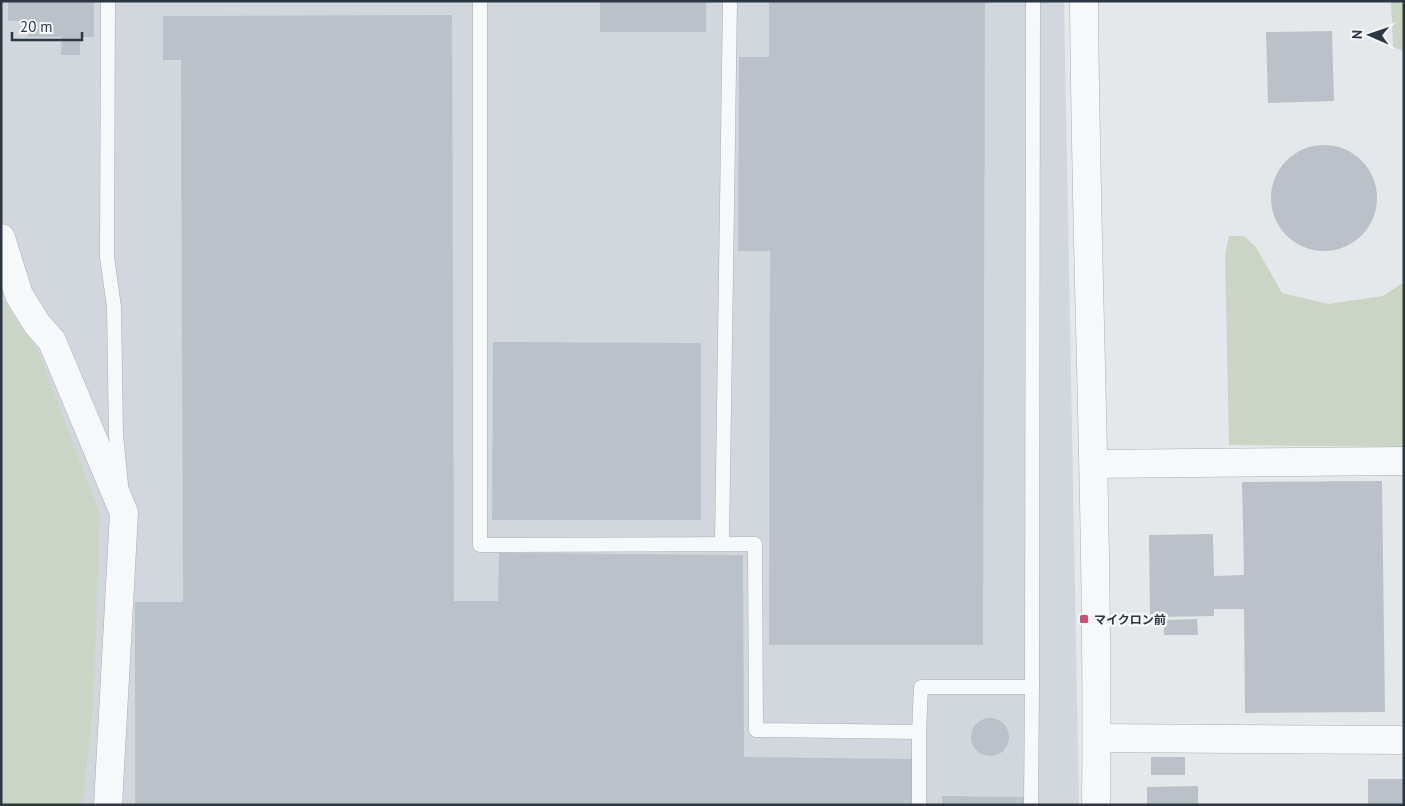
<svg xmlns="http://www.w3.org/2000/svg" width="1405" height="806" font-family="'PT Sans','Noto Sans JP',sans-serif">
<rect width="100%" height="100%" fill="#e4e8eb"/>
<polygon fill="#d2d7dd" points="1,1 1064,1 1079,805 83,805 93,711 38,350 1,297"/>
<g fill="#cbd5c5">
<polygon points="1391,1 1404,1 1404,51 1393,47"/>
<polygon points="1229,236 1244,236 1256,247 1282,293 1328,304 1383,296 1404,282 1404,447 1229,445 1225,255"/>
<polygon points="1,297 38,350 100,515 93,711 83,805 1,805"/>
</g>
<g fill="#bbc1c8">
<polygon points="8,1 94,1 94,37 80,37 80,55 61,55 62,37 28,37 28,21 8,21"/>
<rect x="600" y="1" width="106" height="31"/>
<polygon points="769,1 985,1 983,645 769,645 770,251 738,251 739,57 769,57"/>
<polygon points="452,15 454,601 498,601 499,553 743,555 744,757 913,759 912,805 135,805 135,602 183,602 181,60 163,60 163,16"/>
<polygon points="1332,31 1334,101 1268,103 1266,32"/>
<circle cx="1324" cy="198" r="53"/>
<polygon points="493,342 701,343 701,520 492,520"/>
<polygon points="1382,481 1385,712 1245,713 1244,609 1214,609 1214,616 1150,617 1149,535 1213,534 1214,576 1244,575 1242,482"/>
<polygon points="1197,619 1198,635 1164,635 1164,620"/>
<circle cx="990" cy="737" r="19"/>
<rect x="1151" y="757" width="34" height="18"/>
<rect x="1368" y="779" width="36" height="26"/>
<polygon points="1198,786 1198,805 1147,805 1147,787"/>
<polygon points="942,796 1025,797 1025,805 942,805"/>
</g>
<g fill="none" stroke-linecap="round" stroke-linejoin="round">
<g stroke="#a9afb5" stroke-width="15">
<g id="service">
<polyline points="108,1 107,257 114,307 116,435 121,485"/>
<polyline points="480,1 480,545 755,544 756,730 919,732 921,687 1032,687 1033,1"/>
<polyline points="722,544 730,1"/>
<polyline points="919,805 919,732"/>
<polyline points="1031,805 1032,687"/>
</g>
</g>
<g stroke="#a9afb5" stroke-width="29">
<g id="minor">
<polyline points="1,238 19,295 37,324 52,341 124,513 108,805"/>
<polyline points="1094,464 1404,461"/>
<polyline points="1097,738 1404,740"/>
</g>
</g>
<g stroke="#a9afb5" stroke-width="29">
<path id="tertiary" d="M1084,1C1086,269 1099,537 1096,805"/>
</g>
<use href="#service" stroke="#f7f8f9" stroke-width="14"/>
<use href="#minor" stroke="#f7f8f9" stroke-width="28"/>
<use href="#tertiary" stroke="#f7f8f9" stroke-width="28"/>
</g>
<rect fill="#c9506f" stroke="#f4f6f8" stroke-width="2" x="1079" y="614" width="10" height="10" rx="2.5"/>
<g text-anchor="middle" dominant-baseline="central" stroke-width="5" stroke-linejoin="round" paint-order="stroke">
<g font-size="12" font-weight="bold" fill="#2c3743" stroke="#f4f6f8" text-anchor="start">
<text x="1094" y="619">マイクロン前</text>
</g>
</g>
<rect width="1405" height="806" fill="none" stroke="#2c3743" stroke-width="5"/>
<g transform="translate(1370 35) rotate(272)" stroke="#f4f6f8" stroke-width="4" paint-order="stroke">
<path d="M0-4L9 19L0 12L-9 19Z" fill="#2c3743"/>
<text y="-8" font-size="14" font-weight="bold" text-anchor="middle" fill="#2c3743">N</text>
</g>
<path d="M12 32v8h70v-8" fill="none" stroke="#2c3743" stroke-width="2.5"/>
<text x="20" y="32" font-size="15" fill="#2c3743" stroke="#f4f6f8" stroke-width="4" paint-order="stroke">20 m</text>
</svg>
